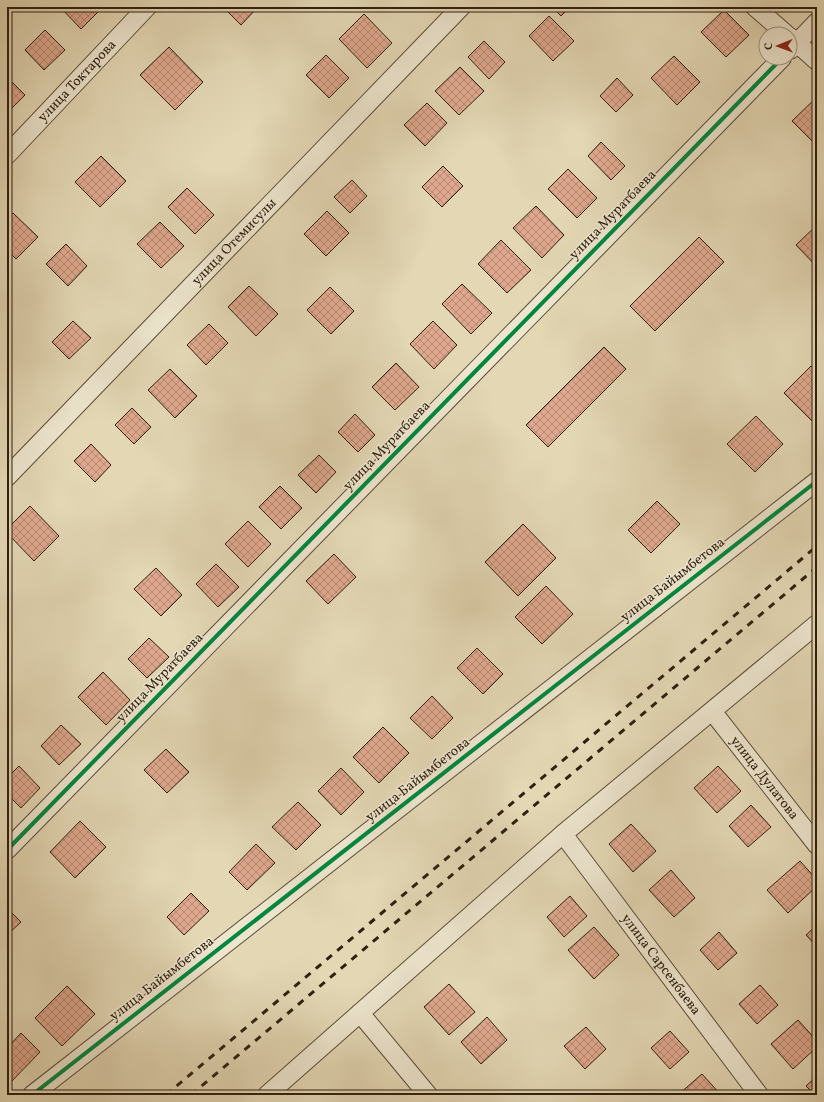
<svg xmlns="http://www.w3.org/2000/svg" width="824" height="1102" font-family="Vollkorn,serif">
<defs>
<pattern id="building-cross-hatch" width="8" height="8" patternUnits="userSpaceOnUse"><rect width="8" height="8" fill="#dfa88e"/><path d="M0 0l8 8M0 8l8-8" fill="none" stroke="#b58873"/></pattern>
</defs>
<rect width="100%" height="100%" fill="#e3d7b4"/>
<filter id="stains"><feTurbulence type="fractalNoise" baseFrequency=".005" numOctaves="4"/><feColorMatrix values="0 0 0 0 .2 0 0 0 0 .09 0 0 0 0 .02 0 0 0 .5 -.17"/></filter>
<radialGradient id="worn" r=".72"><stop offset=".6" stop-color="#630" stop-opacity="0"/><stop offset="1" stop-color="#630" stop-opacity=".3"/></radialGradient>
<g fill="url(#building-cross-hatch)" stroke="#2f1f10">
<polygon points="60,7 103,7 81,29"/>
<polygon points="223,7 258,7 241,25"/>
<polygon points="552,7 570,7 561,16"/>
<polygon points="724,10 749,35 726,57 701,32"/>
<polygon points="364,14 392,43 367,68 339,39"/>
<polygon points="549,16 574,41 553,61 529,36"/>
<polygon points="45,30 65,50 44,70 25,50"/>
<polygon points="484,41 505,62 489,79 468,57"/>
<polygon points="169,47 203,82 175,110 140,75"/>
<polygon points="326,55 349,78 329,98 306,75"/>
<polygon points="674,56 700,82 677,105 651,78"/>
<polygon points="460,67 484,91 459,115 435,91"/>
<polygon points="7,77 25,95 7,113"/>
<polygon points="617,78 633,95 616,112 600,96"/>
<polygon points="817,97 817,146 792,121"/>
<polygon points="427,103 447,123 425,146 404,125"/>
<polygon points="601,142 625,166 611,180 588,156"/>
<polygon points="101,156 126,181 100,207 75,182"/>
<polygon points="443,166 463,186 442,207 422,187"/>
<polygon points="568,169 597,198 577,218 548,189"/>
<polygon points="352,180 367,196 350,213 334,197"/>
<polygon points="187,188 214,215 195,234 168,207"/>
<polygon points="536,206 564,235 542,258 513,228"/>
<polygon points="327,211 349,233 326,256 304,234"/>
<polygon points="13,213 38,237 16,259 7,250 7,219"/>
<polygon points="160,222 184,246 161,268 137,244"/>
<polygon points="817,225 817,267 796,245"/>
<polygon points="699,237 724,262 655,331 630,306"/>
<polygon points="501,240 531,270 507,293 478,264"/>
<polygon points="66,244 87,266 68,286 46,264"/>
<polygon points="462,284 492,313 471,334 442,304"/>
<polygon points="249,286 278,314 256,336 228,307"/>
<polygon points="330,287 354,311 331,334 307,310"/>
<polygon points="73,321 91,338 69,359 52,342"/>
<polygon points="433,321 457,345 434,369 410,344"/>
<polygon points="209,324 228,343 206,365 187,345"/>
<polygon points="604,347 626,369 548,447 526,425"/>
<polygon points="396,363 419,387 395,410 372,387"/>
<polygon points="811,366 817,372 817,419 814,423 784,393"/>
<polygon points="170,369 197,396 175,418 148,390"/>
<polygon points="132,408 151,427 134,444 115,425"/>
<polygon points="355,414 375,435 358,452 338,432"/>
<polygon points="756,416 783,444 755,472 727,444"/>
<polygon points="91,444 111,465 95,482 74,461"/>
<polygon points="319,455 336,472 316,493 298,475"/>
<polygon points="280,486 302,508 281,529 259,507"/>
<polygon points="657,501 680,524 651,553 628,530"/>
<polygon points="30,506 59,536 34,561 7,533 7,529"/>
<polygon points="248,521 271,544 248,567 225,544"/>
<polygon points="523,524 556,558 518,596 485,562"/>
<polygon points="334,554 356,577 328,604 306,581"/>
<polygon points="216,564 239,587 218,607 196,584"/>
<polygon points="156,568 182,595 161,616 134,589"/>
<polygon points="546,586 573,614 542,644 515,617"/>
<polygon points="149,638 169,657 147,678 128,659"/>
<polygon points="477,648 503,674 483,694 457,668"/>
<polygon points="103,672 130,700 106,725 78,697"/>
<polygon points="432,696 453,718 432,739 410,718"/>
<polygon points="61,725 81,744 59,765 41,746"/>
<polygon points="383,727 409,753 379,783 353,757"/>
<polygon points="166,749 189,772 167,793 144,770"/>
<polygon points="19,766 40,788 21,808 7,794 7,778"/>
<polygon points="718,766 741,791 717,813 694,788"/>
<polygon points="341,768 364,792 341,815 318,791"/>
<polygon points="298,802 321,825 296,850 272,827"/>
<polygon points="751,805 771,827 748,847 729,826"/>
<polygon points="80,821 106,847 75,878 50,852"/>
<polygon points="631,824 656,851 633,872 609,844"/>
<polygon points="256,844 275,863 247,890 229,872"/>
<polygon points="800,861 817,880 817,886 788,913 767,890"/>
<polygon points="671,870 695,898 674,917 649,890"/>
<polygon points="191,893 209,911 184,935 167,917"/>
<polygon points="570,896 587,916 564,937 547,917"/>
<polygon points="7,908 21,922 7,935"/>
<polygon points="817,925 817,947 806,935"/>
<polygon points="594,927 619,955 594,979 568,950"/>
<polygon points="719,932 737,953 718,970 700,950"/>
<polygon points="449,984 475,1012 449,1035 424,1007"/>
<polygon points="760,985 778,1005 757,1024 739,1004"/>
<polygon points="67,986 95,1014 62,1046 35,1018"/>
<polygon points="487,1017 507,1040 481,1064 461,1042"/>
<polygon points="798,1020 817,1041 817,1047 793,1069 771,1044"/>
<polygon points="586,1027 606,1049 585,1069 564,1046"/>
<polygon points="670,1031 689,1052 670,1069 651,1048"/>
<polygon points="21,1033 40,1052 10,1083 7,1080 7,1048"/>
<polygon points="702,1074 721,1095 679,1095 679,1094"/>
<polygon points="817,1076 817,1095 815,1095 806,1086"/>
</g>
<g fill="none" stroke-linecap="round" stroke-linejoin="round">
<g stroke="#5c4d39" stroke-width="20">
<g id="minor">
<polyline points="755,7 786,34"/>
<polyline points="790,37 817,61"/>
<polyline points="790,50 817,22"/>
<path id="s1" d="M7,155L147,7"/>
<path id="s2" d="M7,477L461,7"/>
<path id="s3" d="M712,711L817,845"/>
<path id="s4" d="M563,834L759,1095"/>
<polyline points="7,850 782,58"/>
<polyline points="360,1013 428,1095"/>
<polyline points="32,1095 817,481"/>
<polyline points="267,1095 563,834 817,624"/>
</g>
</g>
<use href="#minor" stroke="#ede5ce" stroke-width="18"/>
<g stroke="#2f1f10" stroke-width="3" stroke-dasharray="7 7" stroke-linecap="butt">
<polyline points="166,1095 817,546"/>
<polyline points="191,1095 817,567"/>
</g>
<g stroke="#ede5ce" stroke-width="6">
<g id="cycleway">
<polyline points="7,850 782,58"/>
<polyline points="32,1095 817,481"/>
</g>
</g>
<use href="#cycleway" stroke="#00873e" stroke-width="4"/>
</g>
<g text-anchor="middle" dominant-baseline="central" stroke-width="3" stroke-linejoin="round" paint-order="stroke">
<g font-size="14" fill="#2f1f10" stroke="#ede5ce">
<text stroke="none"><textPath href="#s1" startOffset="102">улица Токтарова</textPath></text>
<text transform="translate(613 215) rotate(-46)">улица Муратбаева</text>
<text stroke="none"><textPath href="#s2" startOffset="327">улица Отемисулы</textPath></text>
<text transform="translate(387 446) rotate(-46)">улица Муратбаева</text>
<text transform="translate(673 580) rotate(-38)">улица Байымбетова</text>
<text transform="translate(160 678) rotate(-46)">улица Муратбаева</text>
<text stroke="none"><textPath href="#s3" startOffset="85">улица Дулатова</textPath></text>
<text transform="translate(418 780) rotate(-38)">улица Байымбетова</text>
<text stroke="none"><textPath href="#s4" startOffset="163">улица Сарсенбаева</textPath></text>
<text transform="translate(162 979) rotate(-38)">улица Байымбетова</text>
</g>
</g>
<rect width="824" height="1102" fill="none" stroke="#e3d7b4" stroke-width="24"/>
<rect x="8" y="8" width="808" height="1086" fill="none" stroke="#2f1f10" stroke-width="2"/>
<rect x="12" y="12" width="800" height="1078" fill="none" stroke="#2f1f10"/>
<g transform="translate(778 46) rotate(269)"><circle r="19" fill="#ede5ce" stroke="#a19682"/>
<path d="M0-3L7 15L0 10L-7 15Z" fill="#8f2418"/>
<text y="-6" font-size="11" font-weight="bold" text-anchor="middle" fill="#2f1f10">С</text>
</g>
<rect width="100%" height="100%" filter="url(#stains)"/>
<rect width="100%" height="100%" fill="url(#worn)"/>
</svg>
